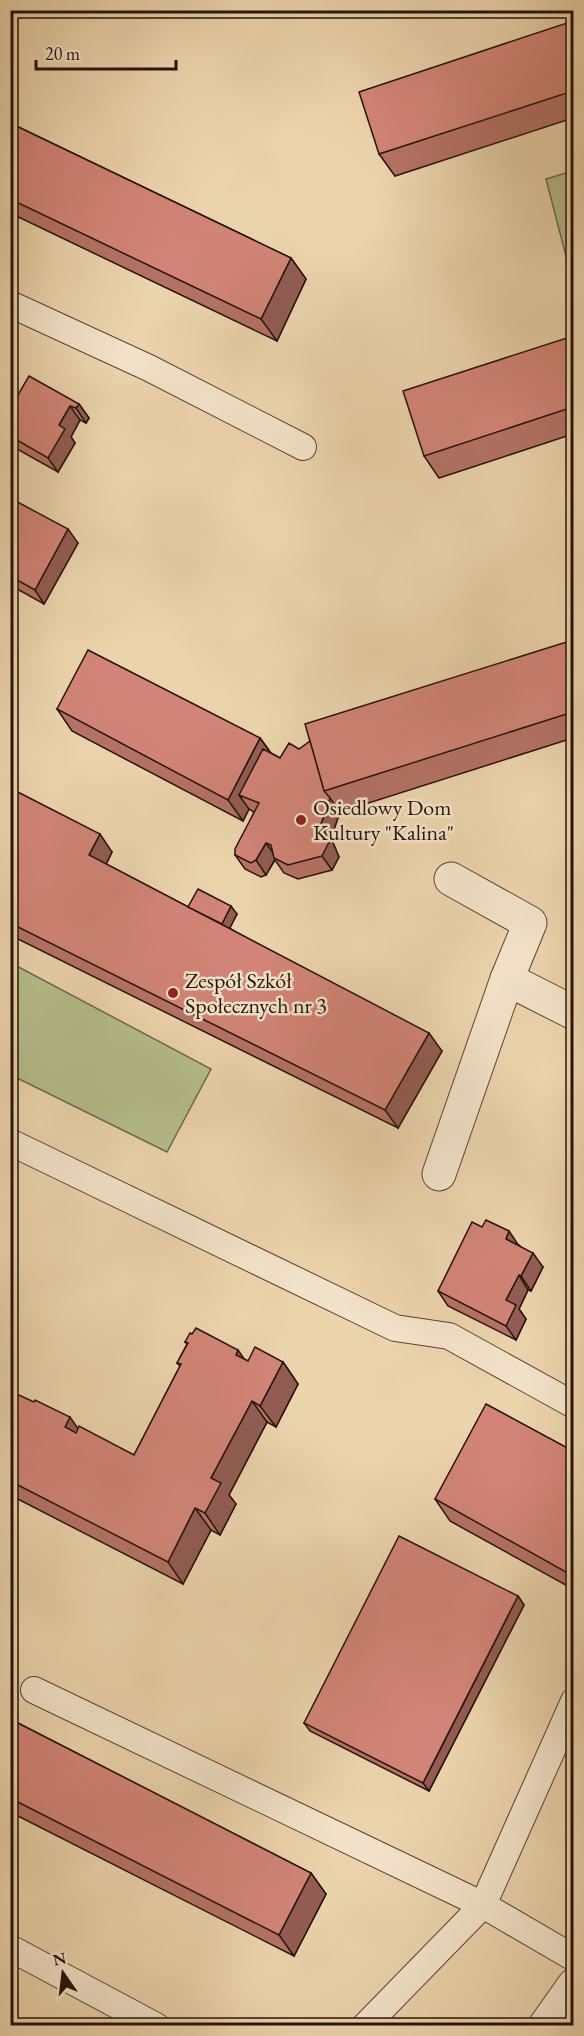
<svg xmlns="http://www.w3.org/2000/svg" width="584" height="2036" font-family="'EB Garamond',serif">
<rect width="100%" height="100%" fill="#ebd3ac"/>
<filter id="stains"><feTurbulence type="fractalNoise" baseFrequency=".00333" numOctaves="4"/><feColorMatrix values="0 0 0 0 .2 0 0 0 0 .09 0 0 0 0 .02 0 0 0 .5 -.17"/></filter>
<radialGradient id="worn" r=".72"><stop offset=".6" stop-color="#630" stop-opacity="0"/><stop offset="1" stop-color="#630" stop-opacity=".3"/></radialGradient>
<g fill="#b5bd8c" stroke="#6e684b" stroke-width="1.5">
<polygon points="573,171 573,258 567,260 546,179"/>
<polygon points="11,963 211,1069 167,1152 11,1075"/>
</g>
<g fill="none" stroke-linecap="round" stroke-linejoin="round">
<g stroke="#594332" stroke-width="28">
<g id="service">
<polyline points="10,304 149,368 303,447"/>
<polyline points="12,1143 395,1328 449,1336 574,1405"/>
<polyline points="34,1690 483,1905 574,1958"/>
<polyline points="10,1948 156,2026"/>
<polyline points="365,2026 483,1905 574,1701"/>
</g>
</g>
<g stroke="#594332" stroke-width="35">
<g id="minor">
<polyline points="451,879 530,923 507,979"/>
<polyline points="439,1174 507,979 574,1013"/>
</g>
</g>
<g stroke="#594332" stroke-width="35">
<polyline id="tertiary" points="545,2026 574,1985"/>
</g>
<use href="#service" stroke="#f2e2c9" stroke-width="26"/>
<use href="#minor" stroke="#f2e2c9" stroke-width="33"/>
<use href="#tertiary" stroke="#f2e2c9" stroke-width="33"/>
</g>
<g fill="#b47266" stroke="#28130a" stroke-width="1.5">
<polygon points="573,21 573,118 395,176 379,154"/>
<polygon points="10,123 291,258 306,279 277,341 10,213"/>
<polygon points="573,336 573,434 439,478 424,456"/>
<polygon points="10,391 18,395 79,404 89,418 86,423 80,420 71,437 75,443 58,472 10,445"/>
<polygon points="10,498 78,543 44,604 10,585"/>
<polygon points="573,640 573,738 340,812 331,838 339,857 332,870 298,879 284,873 275,860 266,875 261,877 245,869 235,855 254,812 249,809 243,821 72,731 57,709 260,738 271,753 280,758 299,749"/>
<polygon points="10,788 112,852 106,864 188,907 237,914 229,928 442,1051 398,1128 10,935"/>
<polygon points="519,1245 543,1267 531,1291 528,1290 519,1309 526,1319 516,1340 448,1306 438,1291"/>
<polygon points="573,1308 573,1332 571,1331 566,1323"/>
<polygon points="192,1334 248,1361 283,1362 298,1384 276,1427 267,1422 229,1495 236,1504 220,1535 211,1530 183,1584 10,1495 10,1391 78,1429 134,1455 180,1366 177,1363 187,1344 185,1342"/>
<polygon points="573,1451 573,1589 450,1521 435,1499"/>
<polygon points="518,1596 524,1605 429,1791 310,1731 304,1723"/>
<polygon points="10,1719 311,1873 326,1894 294,1956 10,1812"/>
</g>
<g fill="#925c53" stroke="#28130a" stroke-width="1.5">
<polygon points="291,258 306,279 277,341 261,319"/>
<polygon points="79,404 89,418 86,423 76,408"/>
<polygon points="70,406 80,420 71,437 75,443 58,472 48,458 59,425"/>
<polygon points="68,529 78,543 44,604 35,590"/>
<polygon points="260,738 275,759 239,795 249,809 243,821 228,800"/>
<polygon points="330,798 340,812 331,838 339,857 332,870 322,856 321,824"/>
<polygon points="100,834 112,852 102,873 89,855"/>
<polygon points="266,843 276,857 266,875 256,860"/>
<polygon points="231,906 237,914 225,938 219,929"/>
<polygon points="429,1033 442,1051 398,1128 385,1110"/>
<polygon points="509,1231 519,1246 506,1239"/>
<polygon points="533,1253 543,1267 531,1291 521,1276"/>
<polygon points="519,1275 528,1290 519,1309 526,1319 516,1340 506,1326 506,1300"/>
<polygon points="238,1350 253,1372 236,1355"/>
<polygon points="283,1362 298,1384 276,1427 260,1406"/>
<polygon points="252,1401 267,1422 229,1495 236,1504 220,1535 205,1513 211,1478"/>
<polygon points="70,1417 85,1439 65,1427"/>
<polygon points="195,1508 211,1530 183,1584 168,1562"/>
<polygon points="518,1596 524,1605 429,1791 423,1783"/>
<polygon points="311,1873 326,1894 294,1956 279,1935"/>
</g>
<g fill="#d18477" stroke="#28130a" stroke-width="1.5">
<polygon points="573,21 573,91 379,154 359,92"/>
<polygon points="10,123 291,258 261,319 10,199"/>
<polygon points="573,336 573,407 424,456 403,391"/>
<polygon points="29,376 79,404 76,408 70,406 59,425 65,429 48,458 10,436 10,391 18,395"/>
<polygon points="10,498 68,529 35,590 10,576"/>
<polygon points="573,640 573,712 324,791 305,724"/>
<polygon points="88,650 260,738 228,800 57,709"/>
<polygon points="310,741 324,791 330,798 321,824 329,842 322,856 288,865 274,858 271,845 266,843 256,860 251,863 235,855 235,849 259,803 239,795 263,749 280,758 289,743 299,749"/>
<polygon points="10,788 100,834 89,855 429,1033 385,1110 10,923"/>
<polygon points="198,889 231,906 222,924 188,907"/>
<polygon points="486,1220 509,1231 506,1239 533,1253 521,1276 519,1275 506,1300 516,1305 506,1326 438,1291 472,1222 482,1227"/>
<polygon points="573,1308 573,1327 566,1323"/>
<polygon points="196,1328 238,1350 236,1355 248,1361 255,1347 283,1362 260,1406 252,1401 211,1478 221,1483 205,1513 195,1508 168,1562 10,1481 10,1391 34,1402 35,1400 70,1417 65,1427 76,1433 79,1426 134,1455 181,1364 177,1363 188,1343 185,1342 190,1333 192,1334"/>
<polygon points="486,1404 573,1451 573,1576 435,1499"/>
<polygon points="399,1536 518,1596 423,1783 304,1723"/>
<polygon points="10,1719 311,1873 279,1935 10,1798"/>
</g>
<g fill="#8f2418" stroke="#f2e2c9" stroke-width="2">
<circle cx="301" cy="820" r="6"/>
<circle cx="173" cy="993" r="6"/>
</g>
<g text-anchor="middle" dominant-baseline="central" stroke-width="5" stroke-linejoin="round" paint-order="stroke">
<g font-size="22" fill="#28130a" stroke="#f2e2c9" text-anchor="start">
<text x="313" y="807">Osiedlowy Dom<tspan x="313" dy="25">Kultury "Kalina"</tspan></text>
<text x="185" y="980">Zespół Szkół<tspan x="185" dy="25">Społecznych nr 3</tspan></text>
</g>
</g>
<rect width="584" height="2036" fill="none" stroke="#ebd3ac" stroke-width="36"/>
<rect x="12" y="12" width="560" height="2012" fill="none" stroke="#28130a" stroke-width="3"/>
<rect x="18" y="18" width="548" height="2000" fill="none" stroke="#28130a" stroke-width="1.5"/>
<g transform="translate(63 1973) rotate(346)" stroke="#f2e2c9" stroke-width="4.5" paint-order="stroke">
<path d="M0-4.5L10 22L0 15L-10 22Z" fill="#28130a"/>
<text y="-9" font-size="16" font-weight="bold" text-anchor="middle" fill="#28130a">N</text>
</g>
<path d="M36 60v9h140v-9" fill="none" stroke="#28130a" stroke-width="3"/>
<text x="45" y="60" font-size="18" fill="#28130a" stroke="#f2e2c9" stroke-width="4.5" paint-order="stroke">20 m</text>
<rect width="100%" height="100%" filter="url(#stains)"/>
<rect width="100%" height="100%" fill="url(#worn)"/>
</svg>
